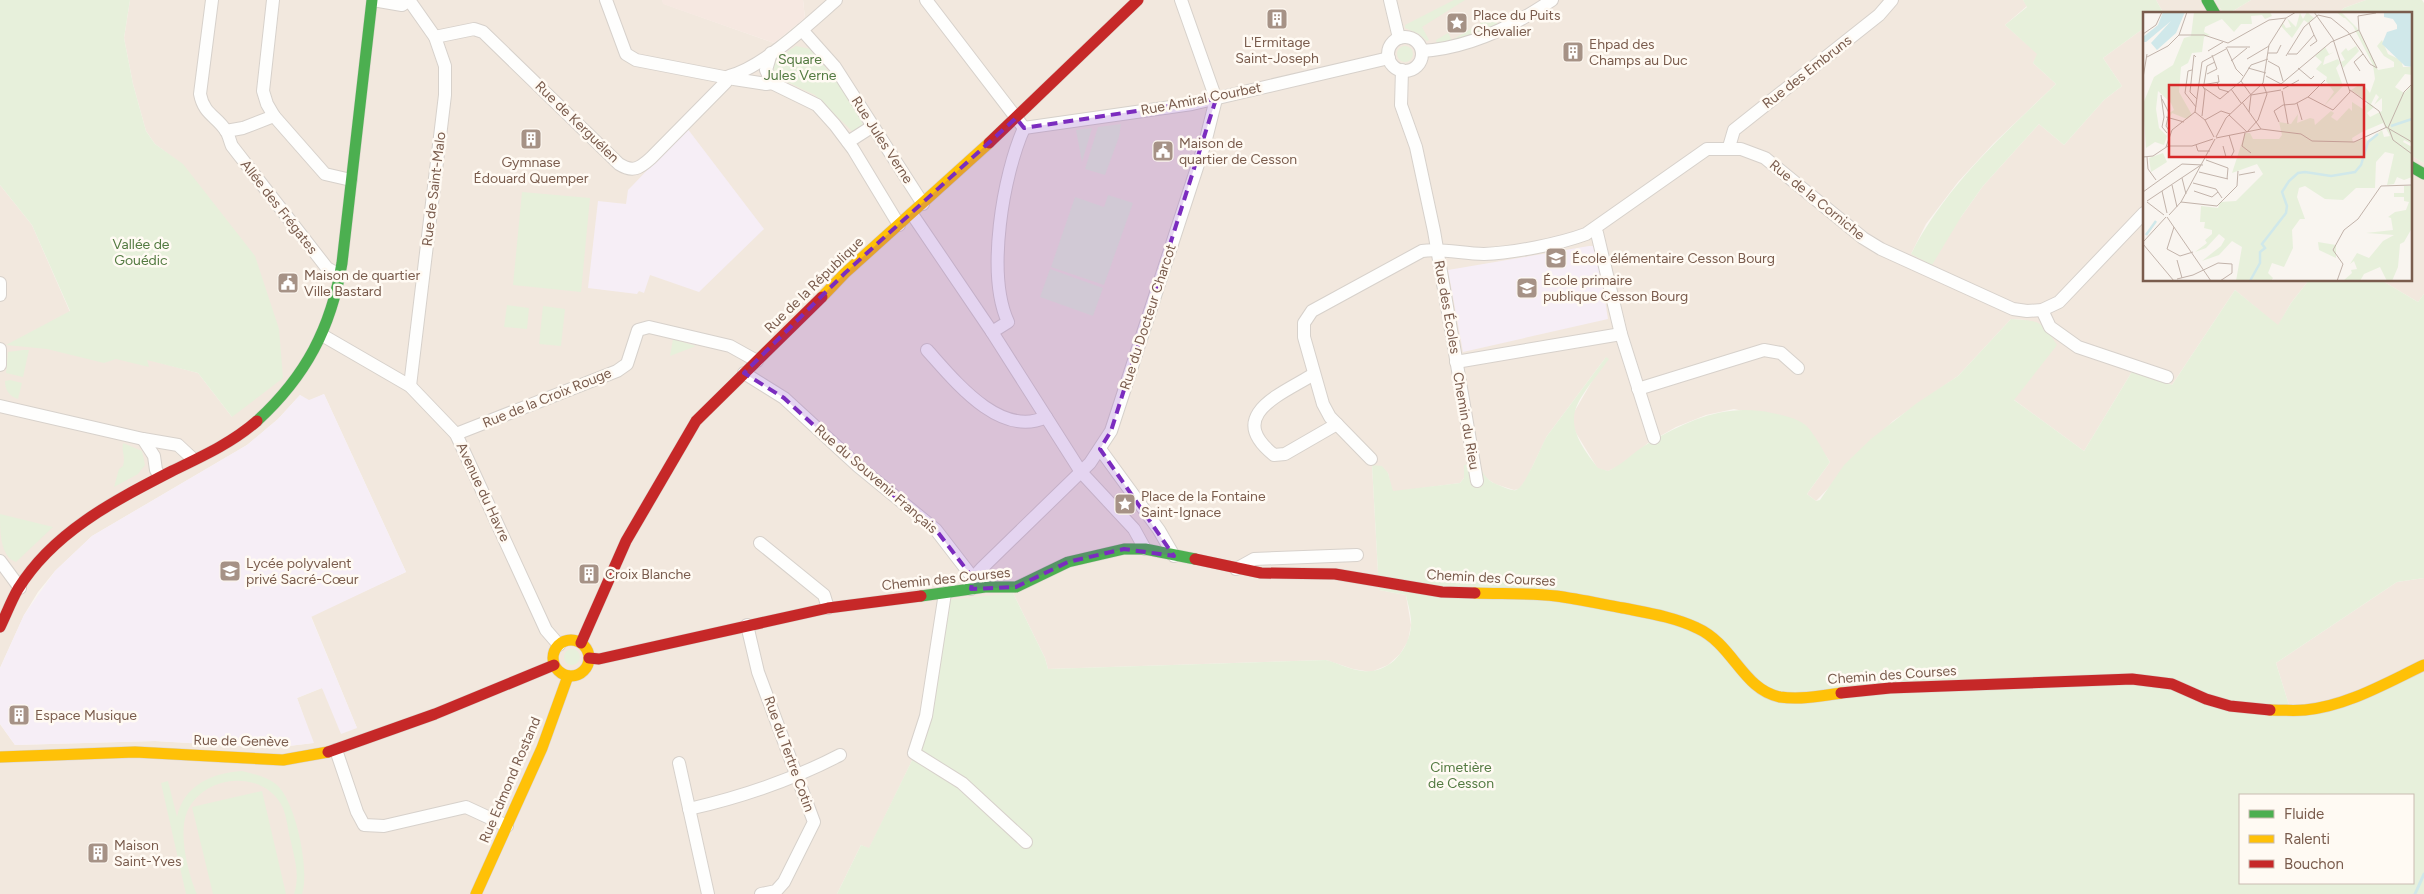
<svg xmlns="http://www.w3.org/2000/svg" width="2424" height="894" font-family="Figtree,sans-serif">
<rect width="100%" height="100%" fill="#f9f5f0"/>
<g fill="#f2e8de">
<polygon points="130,0 662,0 664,4 774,43 805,18 803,0 2023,0 2027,6 2005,25 2038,54 2033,63 2056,84 1994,143 1958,182 1926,224 1911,254 1961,217 1983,186 2039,124 2064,145 2104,100 2122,86 2103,58 2144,28 2144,280 2309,280 2291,303 2278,326 2235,290 2172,385 2133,370 2084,451 2013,399 2026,320 2011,319 1958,376 1893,421 1816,501 1807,494 1830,462 1805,425 1734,409 1706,415 1676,427 1648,443 1623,464 1608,471 1598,469 1576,433 1572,422 1573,414 1606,357 1547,436 1525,482 1519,489 1514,490 1495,484 1483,476 1464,478 1460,483 1392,492 1388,473 1372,465 1379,590 1406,595 1411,625 1408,641 1400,654 1388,665 1371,672 1353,669 1326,660 1048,669 1045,658 1013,593 923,738 869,849 861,845 837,894 0,894 0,724 15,745 155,741 272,748 313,743 297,698 322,688 357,728 311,616 406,572 324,394 309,401 300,395 278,419 247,445 92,536 55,571 38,592 24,615 0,668 0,185 32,225 70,312 146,359 198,373 232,417 183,165 155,144 146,131 133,84 124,38"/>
<polygon points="2156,0 2215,0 2224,14 2164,14"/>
<polygon points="2251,0 2366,0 2344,8 2338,14 2228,14"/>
<polygon points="2410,155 2424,163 2424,294 2418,302 2381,280 2410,280"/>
<polygon points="2424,578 2424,673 2292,715 2276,663 2397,582"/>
</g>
<polygon fill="#f6e8e1" points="662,0 803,0 805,18 774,43 663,4"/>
<g fill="#f6eef6">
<polygon points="687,128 764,229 699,292 650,275 644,293 639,291 637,294 588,288 598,201 626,204 628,190 632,186"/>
<polygon points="1589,246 1594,246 1597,251 1608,319 1463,352 1448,270"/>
<polygon points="324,394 406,572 311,617 357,728 341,734 322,688 297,698 314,743 272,748 155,741 15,745 0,724 0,668 24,615 55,571 92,536 247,445 278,419 300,395 309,400"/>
</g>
<g fill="#e7f0db" fill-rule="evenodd">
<polygon points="0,0 130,0 124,38 133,84 146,131 155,144 183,164 255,256 279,329 283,378 232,417 198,373 147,360 149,367 116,359 104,363 47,349 6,345 70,311 32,225 0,185"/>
<polygon points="1454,0 1465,0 1422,27 1429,40 1427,41 1419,34 1405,28 1405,25"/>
<path d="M2023,0H2156L2164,14H2144V28L2103,58L2122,86L2104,100L2064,145L2039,124L1983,186L1961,217L1932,265L1911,254C1946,186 2001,137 2056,84L2033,63L2037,54L2005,25L2027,7Z"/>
<polygon points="2215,0 2251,0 2228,14 2224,14"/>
<polygon points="2366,0 2422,0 2424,3 2424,163 2410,155 2410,14 2338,14 2344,8"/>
<polygon points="1494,15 1498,25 1474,36 1437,46 1436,40 1448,33 1452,40"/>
<polygon points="796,46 811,49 844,91 864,126 853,132 815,95 783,80 772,72 774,60"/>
<circle cx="1405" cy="54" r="8"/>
<polygon points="1121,124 1119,137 1105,175 1085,169 1098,127"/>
<polygon points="1092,128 1082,162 1076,130"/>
<polygon points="522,192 590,198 581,292 513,285"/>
<polygon points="1108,195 1133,203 1104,285 1051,267 1075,197 1104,207"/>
<polygon points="1050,269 1103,288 1093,316 1040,297"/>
<path d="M2309,280H2381L2418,302L2424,294V578L2397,582L2276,663L2292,715L2424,673V894H837L861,845L869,848L923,738L948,600L1013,593L1045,658L1048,669L1326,660C1338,663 1350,670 1363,671C1389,674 1409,650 1411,626C1412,616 1408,605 1406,595L1379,590L1372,465L1382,466L1388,473L1393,491L1460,483L1464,478V465L1478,463C1483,475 1488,482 1501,486C1506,488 1512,491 1516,490C1525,488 1541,446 1547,436L1606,357L1609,359C1575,406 1556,416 1598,468L1608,471C1624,464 1634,451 1649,443C1688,420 1726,403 1772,413C1782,415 1796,418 1804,424C1813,430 1824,453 1830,462L1807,494L1816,501L1820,500L1844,465L1871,439L1917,403L1958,376L2011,319C2039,321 2041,320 2057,345L2014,400L2084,451L2133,370L2172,385L2235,290L2278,325L2291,303ZM2240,795H2413V883H2240Z"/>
<polygon points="507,305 529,308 527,329 504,327"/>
<polygon points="543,306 565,309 561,346 539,344"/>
<polygon points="673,339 696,346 670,356"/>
<polygon points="23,350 29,350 23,377 6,373 8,352"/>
<path d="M10,380L22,383L18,399C9,396 5,390 5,381Z"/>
<path d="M123,443L142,451L145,465L138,474L114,487L119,469L123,466C126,456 121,451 123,443Z"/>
<path d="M0,514L53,527L16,562C0,557 0,531 0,514Z"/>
<circle cx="572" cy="657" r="8"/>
<path d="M242,771C254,774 268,777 278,786C296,804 310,870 302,894H294C300,876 295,860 291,842C288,831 287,818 283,808C264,768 203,774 187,812C178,833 188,874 197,894H186L161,783L168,781L177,817C184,785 212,773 242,771Z"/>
<polygon points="262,791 286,894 213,894 192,807"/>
</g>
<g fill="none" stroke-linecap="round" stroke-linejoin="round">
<polyline stroke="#d0e8ea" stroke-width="3" points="2415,894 2424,874"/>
<g stroke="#d7d1cb" stroke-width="14">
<g id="street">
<path d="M212,0L200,94C204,115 217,116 226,131C229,135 230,142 232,146L327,268L341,276"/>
<polyline points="273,0 263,91 267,104 274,116 325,174 351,180"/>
<polyline points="373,0 402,5 409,0"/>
<polyline points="409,0 435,37 445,66 445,95 410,386"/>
<polyline points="606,0 626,54 636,60 734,79 766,84 772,83"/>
<polyline points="926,0 1024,128 1192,104 1389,58"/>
<polyline points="1390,0 1399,38"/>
<polyline points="802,30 835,67 923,204"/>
<path d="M435,37L474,29L483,32L619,164C633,173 640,168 651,158L726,82L728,77"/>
<circle cx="1405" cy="54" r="17"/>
<path d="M1422,51C1468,48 1514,26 1552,0"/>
<polyline points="771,53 766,70 772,83 817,105 835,125 853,149 899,225"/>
<polyline points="1402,70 1401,105 1416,147 1434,231 1477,481"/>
<path d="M729,76C762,68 810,23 836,0"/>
<polyline points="226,131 243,128 274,116"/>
<polyline points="848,142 873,126"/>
<polyline points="1729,147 1734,130 1879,15 1892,0"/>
<polyline points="912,214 992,332 1081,472 1134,529 1145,549"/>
<polyline points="1594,229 1597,233 1621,334 1654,438"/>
<polyline points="0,283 0,295"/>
<polyline points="2042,310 2050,327 2078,347 2167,377"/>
<path d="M992,332L1008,322C986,274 1003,175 1024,128"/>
<polyline points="322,335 410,386 456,434 546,630 559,645"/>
<polyline points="0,349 0,365"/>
<path d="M927,350C954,380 1000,439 1046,417"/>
<polyline points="1456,362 1621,334"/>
<polyline points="744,373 784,398 858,466 936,530 973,578"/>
<path d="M1314,374C1282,394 1224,415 1274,455L1285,454L1337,424"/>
<polyline points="1638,389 1764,350 1781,353 1798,368"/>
<polyline points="0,406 143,439 178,445 193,459"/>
<polyline points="456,434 617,371 627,364 638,330 649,327 730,346 757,361"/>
<polyline points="143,439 154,456 156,470 160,476"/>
<polyline points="1100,449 1159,530 1174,556"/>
<path d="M1371,459L1330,417L1323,404L1304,337V323L1312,311L1422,251C1443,248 1463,254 1484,254C1513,253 1559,244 1586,234L1707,149H1741L1765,158L1863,238L1881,249L2013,309L2027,311L2042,310L2059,302L2144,213"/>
<polyline points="760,543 824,595 828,608"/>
<polyline points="0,561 20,588"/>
<polyline points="1236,569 1254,559 1357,555"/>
<polyline points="971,589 973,578 982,568 1090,463 1111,431 1205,143 1216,99 1181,0"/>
<polyline points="945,593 926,716 914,753 962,783 1026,842"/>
<polyline points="747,625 758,672 814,822 784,882 776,891 761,894"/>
<polyline points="336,750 357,812 364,825 384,826 466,807 507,826"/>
<polyline points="679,763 708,894"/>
<path d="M689,809C742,797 792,780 840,755"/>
</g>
</g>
<g stroke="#d9d2cb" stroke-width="12">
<g id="fast">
<polyline points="2207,0 2215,14"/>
<polyline points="2410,166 2424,174"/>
<path d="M257,421C306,376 331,328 342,263L372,0"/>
<polyline points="921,596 985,587 1016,587 1068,562 1124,549 1145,549 1195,559"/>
</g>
</g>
<g stroke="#d9d2cb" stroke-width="12">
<g id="slow">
<polyline points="822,297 845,273 989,143"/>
<path d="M1475,593C1502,594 1529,593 1556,596C1578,599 1601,604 1623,608C1648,613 1674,617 1697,628C1733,644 1743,690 1780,697C1800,700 1821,696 1841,693"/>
<circle cx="571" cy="658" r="18"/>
<path d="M2270,710C2282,710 2294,711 2305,710C2347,706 2386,683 2424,665"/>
<polyline points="0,757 135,752 283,760 328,752"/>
<polyline points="476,894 542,748 568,676"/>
</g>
</g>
<g stroke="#d9d2cb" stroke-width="12">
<g id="jam">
<polyline points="989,143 1138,0"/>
<polyline points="1195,559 1261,573 1335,574 1442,592 1475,593"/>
<path d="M0,627C6,615 11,601 18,589C53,532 114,501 172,471C201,457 232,443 257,421"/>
<polyline points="581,643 626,541 696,421 822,297"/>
<polyline points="589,658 599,659 828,608 921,596"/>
<polyline points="1841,693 1890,688 2132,679 2172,684 2206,699 2230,706 2270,710"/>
<polyline points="328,752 435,714 554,665"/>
</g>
</g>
<use href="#street" stroke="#fefefd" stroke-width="12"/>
<use href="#fast" stroke="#4caf50" stroke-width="11"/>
<use href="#slow" stroke="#ffc107" stroke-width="11"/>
<use href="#jam" stroke="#c62828" stroke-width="11"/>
</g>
<path fill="#7b2cbf" fill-opacity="0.2" stroke="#7b2cbf" stroke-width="4" stroke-dasharray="10 6" stroke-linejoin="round" d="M1216,99L1111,431L1100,449L1174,556L1124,549L1068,562L1016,587L971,589L973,578L936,530L858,466L784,398L744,373L845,273L1016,118L1024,128Z"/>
<defs>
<g id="building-square" transform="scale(1.125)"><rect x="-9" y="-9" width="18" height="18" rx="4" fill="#a69286" stroke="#fffaf3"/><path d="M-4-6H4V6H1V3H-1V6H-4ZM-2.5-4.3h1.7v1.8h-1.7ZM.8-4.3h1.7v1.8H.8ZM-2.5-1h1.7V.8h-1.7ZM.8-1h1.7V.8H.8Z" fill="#fff"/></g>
<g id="sight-square" transform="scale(1.125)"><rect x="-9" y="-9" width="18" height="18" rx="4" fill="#a69286" stroke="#fffaf3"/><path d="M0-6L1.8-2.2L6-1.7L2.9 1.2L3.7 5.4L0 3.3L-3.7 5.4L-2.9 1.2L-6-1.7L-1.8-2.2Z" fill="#fff"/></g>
<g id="civic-square" transform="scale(1.125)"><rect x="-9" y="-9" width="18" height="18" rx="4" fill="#a69286" stroke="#fffaf3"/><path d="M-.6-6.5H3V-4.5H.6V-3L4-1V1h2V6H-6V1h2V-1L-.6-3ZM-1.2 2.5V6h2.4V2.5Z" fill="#fff"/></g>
<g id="school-square" transform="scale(1.125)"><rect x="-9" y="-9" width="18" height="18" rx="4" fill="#a69286" stroke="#fffaf3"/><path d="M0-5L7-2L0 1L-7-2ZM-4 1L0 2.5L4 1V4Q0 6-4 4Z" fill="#fff"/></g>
</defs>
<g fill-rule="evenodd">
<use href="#building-square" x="1277" y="19"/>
<use href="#sight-square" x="1457" y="23"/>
<use href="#building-square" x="1573" y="52"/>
<use href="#building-square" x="531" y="139"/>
<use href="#civic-square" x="1163" y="151"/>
<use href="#school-square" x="1556" y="258"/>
<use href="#civic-square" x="288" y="283"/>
<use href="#school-square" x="1527" y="288"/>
<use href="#sight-square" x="1125" y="504"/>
<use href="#school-square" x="230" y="571"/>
<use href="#building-square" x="589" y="574"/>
<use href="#building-square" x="19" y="715"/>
<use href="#building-square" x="98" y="853"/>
</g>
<g text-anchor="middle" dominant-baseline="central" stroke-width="5" stroke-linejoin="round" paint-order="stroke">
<g font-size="14" fill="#7a5c4d" stroke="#fffaf3" text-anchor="start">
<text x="1473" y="15">Place du Puits<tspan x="1473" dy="16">Chevalier</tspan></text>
<text x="1277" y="42" text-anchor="middle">L'Ermitage<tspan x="1277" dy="16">Saint-Joseph</tspan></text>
<text x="1589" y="44">Ehpad des<tspan x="1589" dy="16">Champs au Duc</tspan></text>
<text x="1179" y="143">Maison de<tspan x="1179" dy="16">quartier de Cesson</tspan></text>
<text x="531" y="162" text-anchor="middle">Gymnase<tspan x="531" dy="16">Édouard Quemper</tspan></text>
<text x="1572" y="258">École élémentaire Cesson Bourg</text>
<text x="304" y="275">Maison de quartier<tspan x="304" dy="16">Ville Bastard</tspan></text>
<text x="1543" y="280">École primaire<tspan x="1543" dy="16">publique Cesson Bourg</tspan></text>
<text x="1141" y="496">Place de la Fontaine<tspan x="1141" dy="16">Saint-Ignace</tspan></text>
<text x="246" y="563">Lycée polyvalent<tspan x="246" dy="16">privé Sacré-Cœur</tspan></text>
<text x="605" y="574">Croix Blanche</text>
<text x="35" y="715">Espace Musique</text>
<text x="114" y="845">Maison<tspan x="114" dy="16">Saint-Yves</tspan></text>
</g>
<g font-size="14" fill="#537a41" stroke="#fffaf3">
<text x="800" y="59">Square<tspan x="800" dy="16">Jules Verne</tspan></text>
<text x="141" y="244">Vallée de<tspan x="141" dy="16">Gouédic</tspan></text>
<text x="1461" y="767">Cimetière<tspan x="1461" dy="16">de Cesson</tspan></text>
</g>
<g font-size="14" fill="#7a5c4d" stroke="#fffaf3">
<text transform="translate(1807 72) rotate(-38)">Rue des Embruns</text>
<text transform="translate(1201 99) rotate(-11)">Rue Amiral Courbet</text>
<text transform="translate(577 122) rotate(44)">Rue de Kerguélen</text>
<text transform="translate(882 140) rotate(57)">Rue Jules Verne</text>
<text transform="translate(434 189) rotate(-83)">Rue de Saint-Malo</text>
<text transform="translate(1817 200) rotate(39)">Rue de la Corniche</text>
<text transform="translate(279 207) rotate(52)">Allée des Frégates</text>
<text transform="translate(814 285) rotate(-44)">Rue de la République</text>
<text transform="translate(1447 307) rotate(80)">Rue des Écoles</text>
<text transform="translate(1148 317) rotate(-72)">Rue du Docteur Charcot</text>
<text transform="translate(547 398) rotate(-22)">Rue de la Croix Rouge</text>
<text transform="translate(1466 421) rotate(80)">Chemin du Rieu</text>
<text transform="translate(876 479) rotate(41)">Rue du Souvenir Français</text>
<text transform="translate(483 492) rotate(65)">Avenue du Havre</text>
<text transform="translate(1491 578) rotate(3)">Chemin des Courses</text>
<text transform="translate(946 579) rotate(-6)">Chemin des Courses</text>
<text transform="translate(1892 675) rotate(-4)">Chemin des Courses</text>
<text transform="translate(241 741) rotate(1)">Rue de Genève</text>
<text transform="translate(789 754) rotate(70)">Rue du Tertre Cotin</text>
<text transform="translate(510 780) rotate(-67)">Rue Edmond Rostand</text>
</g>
</g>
<g transform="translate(2143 12)">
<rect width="269" height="269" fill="#f9f5f0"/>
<path d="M51,0H127L129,4L122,7L119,3L108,4L109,12H98L91,20L79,7L62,15L61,20L67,23L61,25L59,40L49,41L45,51L38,55L36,80L49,103L44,107L29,101L27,105L26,101L31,98L28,91L15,79L13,97L16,116L24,124L21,133L12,130L3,136L0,92L11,65L30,53L41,26L48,24ZM164,0L171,6L165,11L161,8L149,26L138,14L140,11L143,16L148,15L144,6L153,15L157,1L160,7ZM193,0H198L214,16L219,24L235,58L251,55V50L241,44L234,34L239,28L245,42L258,48L260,55H269V63L262,62L252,75L261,81L269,73V132L261,128L260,130L269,135V165L261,168L254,165L251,172L244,173L251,142L242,140L233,150L232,176H213L200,188L182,187L162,174L156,176L154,185L162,207H157L149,218L150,236L141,255L129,251L125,261L130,266L128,269H93L99,235L89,229L76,243L59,249L78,234L82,227L76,222L63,236L52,240L64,231L62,228L69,222V218L61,216L62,210H57L58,194L75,196L77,190L93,189L120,162L114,152L89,161L102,121H107L110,127H136L139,123L136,110L148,112L155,102L154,111L167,106L171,107L172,113L188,99L191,101L188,105L194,109L206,96L209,99V90L220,97L225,90L208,78L219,71L227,81L232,67L230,53L210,14L202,6L189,5L201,6ZM233,82L236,85L231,93L239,86V99L227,105L224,101L231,95L228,92ZM240,111L247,124L241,125L239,118L225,129L222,126L210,130L209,126L219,120ZM213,34L216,39L200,56L198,50L202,48L198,41L203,36L205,39ZM182,35L186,42L191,40L182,45L180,53L195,47L197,51L193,56L200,74L181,94L191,80L183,69L184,65L173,57L179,50L172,44ZM20,141L24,150L8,160L6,146ZM261,174H269V216L261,230L257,232L255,255L249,269H244L237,255L221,262L217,269H200L209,261L208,258L214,257L211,249L207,252L214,241L226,246L240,229L251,223L223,221L250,218L248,206L245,205L252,200L263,198L266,190L261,189V185H251V181H261ZM175,230L193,233V246L176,238Z" fill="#e7f0db" fill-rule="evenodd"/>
<path d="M20,0H42L33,21L14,38L8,31L28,9L3,30H0V25L15,13ZM241,0H269V55L262,54L239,32L244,20L254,17V13L250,7L241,5Z" fill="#d0e8ea"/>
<path fill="none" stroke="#d0e8ea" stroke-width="2.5" d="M248,114L269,107M3,223L13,209M107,269L117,251V240L122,236L119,232L143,201L144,194L139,180L146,169L155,161L162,160L188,164L212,160L218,153L225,130L235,122"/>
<path fill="none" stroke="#c2b3aa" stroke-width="1" d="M171,0L190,27L207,80M175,3L188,6L205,20L227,52L234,56L216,18M0,22L13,13L19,0M36,23H61L85,31L126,8L143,6M167,34L174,29L171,23M83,35L93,57L100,64M84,35H107M65,39L80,30M125,41H134L138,33M145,42H154L171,23L166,11M143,44L161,15L175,3M4,45L25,34L36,23L44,0M53,45L51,43L47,80L54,87M104,47L126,34M88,49L104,36M125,49L136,55L140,69M105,56L123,61M155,56L168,67L171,64M49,58L45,59L42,81L53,95M217,59L211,50L220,42M64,62L74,57L69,43M123,64L138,72M0,66L4,42M98,69L108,83M74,70L76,77L86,80M61,72L64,54L72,50M138,72L188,30L216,18L215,4L233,1M61,76L77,87L98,69L108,53L125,47M88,77L98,91M140,77L156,68M207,78L236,99L243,115L269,130M139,79L145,112M18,83L21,105M108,83L138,78M165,85L182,68M19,87L26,101L23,114L27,120M99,90L118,117M154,91L159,108M52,100L62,108L71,125M106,100L108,83M86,103L104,120M59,104L62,78L59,73L76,70L75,63M21,105L19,115L24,121M23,105L41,110M62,108L78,99L87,102M136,110L131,99L140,93L152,92L165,85L190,98L207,80M245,116L261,80L269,72M246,117L250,128L269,142M104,120L115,108L124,82L120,72M102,121L99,134L108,141M73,125L83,106L120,71L126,33L143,6L153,0M73,126L118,117L158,122L169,129L211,130L244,115M53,133L55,139H67M80,134L83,145H88L91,139L86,123M23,135L29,118L52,100L59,50L83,37M0,145L10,144L25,134H49L70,127M4,145L5,157L13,168M63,148L85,156L84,167M56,160L85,167M96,163L112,160M39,166L43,182M50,171L73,177L79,186M29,173L34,195M19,179L24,201M51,179L69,185L75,180M0,180L39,152L60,153M4,189L58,153M4,190L21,203M38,190L74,194L94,174L95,159M26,203L38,190L72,127M24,205L68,269M31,215L24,237L37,244L50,240M1,229L23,205M0,232L31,269M34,248L39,266M34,267L50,263L75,251L89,252V261L77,269M194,269L200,252L190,238L201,218L215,207L238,174L269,173"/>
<path fill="#d62828" fill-opacity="0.15" stroke="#d62828" stroke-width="2.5" d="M26,73H221V145H26Z"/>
<rect width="269" height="269" fill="none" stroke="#7a5c4d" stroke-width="2.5"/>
</g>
<rect x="2239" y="794" width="175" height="90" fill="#fffaf3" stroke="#cabbb1"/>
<rect x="2249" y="810" width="25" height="8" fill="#4caf50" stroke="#cabbb1"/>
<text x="2284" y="819" font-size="15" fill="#7a5c4d">Fluide</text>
<rect x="2249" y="835" width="25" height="8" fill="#ffc107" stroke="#cabbb1"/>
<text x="2284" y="844" font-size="15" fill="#7a5c4d">Ralenti</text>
<rect x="2249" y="860" width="25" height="8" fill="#c62828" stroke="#cabbb1"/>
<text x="2284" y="869" font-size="15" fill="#7a5c4d">Bouchon</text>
</svg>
